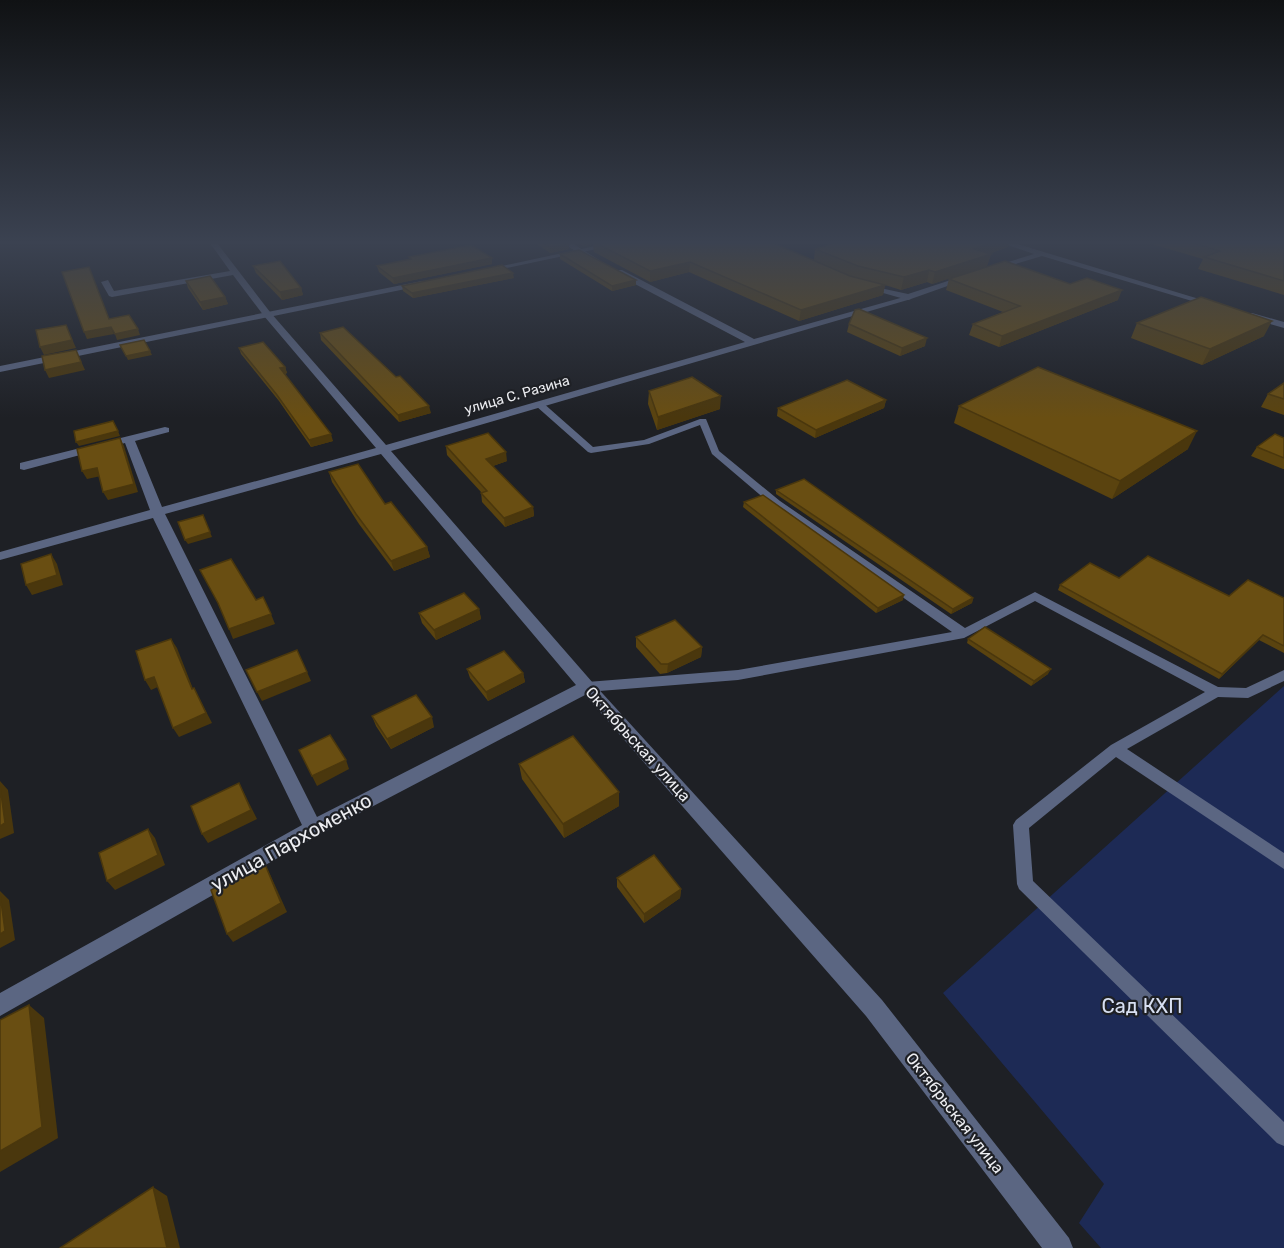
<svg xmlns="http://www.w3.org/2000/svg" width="1284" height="1248" font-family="Rubik,sans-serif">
<rect width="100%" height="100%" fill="#1e2025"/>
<polygon fill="#1d2a55" points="1284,686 1284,1248 1101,1248 1079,1223 1104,1184 943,993"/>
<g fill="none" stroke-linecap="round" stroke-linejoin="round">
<polygon fill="#5b6682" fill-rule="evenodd" points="536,402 542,402 593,447 644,440 700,419 706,419 719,451 780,501 965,628 1035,592 1218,687 1246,688 1284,670 1284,681 1248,698 1218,697 1127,749 1284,853 1284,869 1116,757 1029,828 1033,881 1284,1122 1284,1146 1277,1143 1019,889 1017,884 1013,825 1016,820 1111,745 1205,692 1035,601 964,638 738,680 587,692 582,690 581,687 582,684 587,682 738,670 952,632 772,505 712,454 700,425 649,444 591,453 588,452 536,406"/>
<g fill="#5b6682" fill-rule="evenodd">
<path d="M210,243H217L270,312L386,445L745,342L616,274V270H622L754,339L911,295V299L391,451L593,683L882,1000L1069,1238L1073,1248H1042L866,1016L585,695L320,834L0,1016V993L302,825L153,518L0,560V552L150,510L125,443L24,470L20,469V463L165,427L169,428V432L135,441L162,507L376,448L264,316L233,275L112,297L109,296L101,282L108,280L114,291L230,271ZM381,454L576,685L317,817L165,514Z"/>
<polygon points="563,243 572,243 599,260 592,262"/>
</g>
<g fill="#5b6682" fill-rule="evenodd">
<polygon points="609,243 625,243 483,273 479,271"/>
<polygon points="1002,243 1014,243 1219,305 1212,307 1042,256 989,272 989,268 1034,254"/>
<polygon points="963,276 970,278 908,300 862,287 866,285 908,294"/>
<polygon points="422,281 426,283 425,285 0,372 0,366"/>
<polygon points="1252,313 1284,322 1284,328 1249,318 1249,314"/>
</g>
</g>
<g fill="#5a430f">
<polygon points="536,243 569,244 569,249 550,253"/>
<polygon points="578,243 773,243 814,260 815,249 1008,247 989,254 991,254 987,266 932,284 927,282 901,290 885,285 883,295 799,321 689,272 650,282 594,252 593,244 583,246"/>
<polygon points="1148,243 1284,243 1284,295 1198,269 1203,259"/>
<polygon points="560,254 636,285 612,291 560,259"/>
<polygon points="409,257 492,258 492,264 394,284 379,272 377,266 410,259"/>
<polygon points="253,266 301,288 303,295 282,300 256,273"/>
<polygon points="514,278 413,298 403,291 402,286"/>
<polygon points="949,279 1118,300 999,347 969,335 973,324 1003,312 946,290"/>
<polygon points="186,281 225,297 228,304 203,310 188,288"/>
<polygon points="1137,323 1264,336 1202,365 1131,338"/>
<polygon points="849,324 925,346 900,356 847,332"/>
<polygon points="320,333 431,413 399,422 321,340"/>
<polygon points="239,348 285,367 287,373 285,374 333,441 311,447 279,401 241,354"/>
<polygon points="1284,383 1284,415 1261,407 1268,394"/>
<polygon points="649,391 720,409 657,430 648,404"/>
<polygon points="886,400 884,408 815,438 777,416 778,408"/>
<polygon points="959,406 1188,449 1112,499 954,423"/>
<polygon points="1284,438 1284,469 1283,469 1251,456 1257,447"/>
<polygon points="446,446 507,461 493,466 533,507 534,516 505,527 482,502 481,492 447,455"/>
<polygon points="329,472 385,504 427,547 430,557 394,571 359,524 332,482"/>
<polygon points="776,490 973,598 972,603 951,614 776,494"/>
<polygon points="744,502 903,600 876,613 743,507"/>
<polygon points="1119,578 1229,596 1284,598 1284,653 1259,640 1219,679 1058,590 1060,585"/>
<polygon points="479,609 481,619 436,640 422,623 419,613"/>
<polygon points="636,637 702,647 701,657 667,673 660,674 636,647"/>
<polygon points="968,639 1048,674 1031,686 967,643"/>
<polygon points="467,669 523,673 525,682 488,701 470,678"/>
<polygon points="372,716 434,727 391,749 376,726"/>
<polygon points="519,764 619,806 564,838 522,779"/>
<polygon points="617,878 681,889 680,898 644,923 617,887"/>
</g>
<g fill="#4a370d">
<polygon points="582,243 593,243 593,244 583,246"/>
<polygon points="989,243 1009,243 1008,247 971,260 974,249"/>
<polygon points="569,244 569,249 550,253 550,247"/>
<polygon points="991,254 987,266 932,284 935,272"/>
<polygon points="492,258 492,264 394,284 393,278"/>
<polygon points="690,262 689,272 650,282 650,271"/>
<polygon points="929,270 927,282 901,290 904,277"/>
<polygon points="513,273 514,278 413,298 412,293"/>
<polygon points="636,280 636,285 612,291 612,286"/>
<polygon points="885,285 883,295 799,321 801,310"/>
<polygon points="301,288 303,295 282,300 280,292"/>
<polygon points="1122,290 1118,300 999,347 1002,336"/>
<polygon points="225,297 228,304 203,310 200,302"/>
<polygon points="1272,321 1264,336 1202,365 1210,349"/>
<polygon points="66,325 76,348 44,355 40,347"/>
<polygon points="111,327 114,334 87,339 84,332"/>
<polygon points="138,329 140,335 117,340 115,334"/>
<polygon points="927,338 925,346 900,356 902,348"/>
<polygon points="76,350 85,370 49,378 45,370"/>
<polygon points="150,351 152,355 128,360 126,356"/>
<polygon points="285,367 287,373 282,374 280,368"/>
<polygon points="721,396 720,409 657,430 658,417"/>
<polygon points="886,400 884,408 815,438 816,430"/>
<polygon points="429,406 431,413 399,422 398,415"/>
<polygon points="118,431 120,436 79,446 76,442"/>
<polygon points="1197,431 1188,449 1112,499 1120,481"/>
<polygon points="331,434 333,441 311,447 309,440"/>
<polygon points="120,438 124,446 138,492 108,500 103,492"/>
<polygon points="506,452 507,461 487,468 486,459"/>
<polygon points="97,468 101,476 87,479 82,471"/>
<polygon points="533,507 534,516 505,527 504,518"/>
<polygon points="210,532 212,537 188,544 185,540"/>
<polygon points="427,547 430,557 394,571 391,561"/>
<polygon points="51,554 57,564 63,585 32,595 26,585"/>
<polygon points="904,595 903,600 876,613 878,608"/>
<polygon points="973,598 972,603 951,614 953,609"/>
<polygon points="479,609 481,619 436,640 434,630"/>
<polygon points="271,614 275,624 233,639 229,629"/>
<polygon points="1263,635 1259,640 1219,679 1222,674"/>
<polygon points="171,639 177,648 197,699 192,689"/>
<polygon points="702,647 701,657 667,673 668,664"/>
<polygon points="1051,669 1048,674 1031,686 1034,681"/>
<polygon points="307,672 311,681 262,701 257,692"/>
<polygon points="523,673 525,682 488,701 486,692"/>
<polygon points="154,677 160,686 151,690 145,680"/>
<polygon points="194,688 212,723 179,737 173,728"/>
<polygon points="432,717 434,727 391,749 387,739"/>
<polygon points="346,760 349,769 317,786 312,776"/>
<polygon points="0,781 8,790 14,833 0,839"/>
<polygon points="239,783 257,819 208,843 202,834"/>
<polygon points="619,792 619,806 564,838 563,824"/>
<polygon points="148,829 155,838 165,865 115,890 107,881"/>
<polygon points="264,862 269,872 287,912 233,942 227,934"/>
<polygon points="681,889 680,898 644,923 644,914"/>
<polygon points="0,891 9,900 15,940 0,948"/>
<polygon points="29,1005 44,1018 58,1138 0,1172 0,1151"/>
<polygon points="153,1187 167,1196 180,1248 167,1248"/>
</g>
<g fill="#694e12" stroke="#4a370d" stroke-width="1.5">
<polygon points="544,243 568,243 569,244 550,247"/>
<polygon points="596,243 773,243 850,276 885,285 801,310 690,262 650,271"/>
<polygon points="834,243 989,243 974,249 991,254 935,272 929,270 904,277 858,266 815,249"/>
<polygon points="1194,243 1284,243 1284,281 1204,257 1220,251"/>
<polygon points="471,245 492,258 393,278 377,266 411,259 409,257"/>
<polygon points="579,250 636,280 612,286 560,254"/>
<polygon points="280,261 301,288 280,292 253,266"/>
<polygon points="1005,261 1070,284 1087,278 1122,290 1002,336 973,324 1020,306 949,279"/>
<polygon points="502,265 513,273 412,293 402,286"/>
<polygon points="89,267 109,319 129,315 138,329 115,334 111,327 84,332 62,272"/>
<polygon points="210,276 225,297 200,302 186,281"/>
<polygon points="1201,297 1272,321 1210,349 1137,323"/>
<polygon points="859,309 927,338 902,348 849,324 855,310"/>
<polygon points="66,325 72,340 40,347 36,330"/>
<polygon points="343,327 396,377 400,376 429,406 398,415 320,333"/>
<polygon points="144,340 150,351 126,356 120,345"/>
<polygon points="263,342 285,367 280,368 331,434 309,440 277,395 239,348"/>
<polygon points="76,350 81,362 45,370 42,356"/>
<polygon points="1038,367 1197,431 1120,481 959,406"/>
<polygon points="692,377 721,396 658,417 649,391"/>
<polygon points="847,380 886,400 816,430 778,408"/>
<polygon points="1284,383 1284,399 1268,394"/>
<polygon points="113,421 118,431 76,442 74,431"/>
<polygon points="488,433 506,452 486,459 533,507 504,518 481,493 487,491 446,446"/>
<polygon points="1275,434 1284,438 1284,458 1257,447"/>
<polygon points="120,438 134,484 103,492 97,468 82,471 77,449"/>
<polygon points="358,464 385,504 391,502 427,547 391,561 356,514 329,472"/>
<polygon points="804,479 973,598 953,609 776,490"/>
<polygon points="763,495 904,595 878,608 744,502"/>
<polygon points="203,515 210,532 185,540 178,522"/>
<polygon points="51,554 57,575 26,585 21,564"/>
<polygon points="1148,556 1229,596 1248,580 1284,598 1284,646 1263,635 1222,674 1060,585 1090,563 1119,578"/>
<polygon points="231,559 256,600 263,597 271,614 229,629 218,603 200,570"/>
<polygon points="464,593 479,609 434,630 419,613"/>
<polygon points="675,620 702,647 668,664 661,664 636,637"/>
<polygon points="985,627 1051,669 1034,681 968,639"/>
<polygon points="171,639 192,689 194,688 206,713 173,728 154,677 145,680 136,651"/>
<polygon points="297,650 307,672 257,692 246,670"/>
<polygon points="504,651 523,673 486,692 467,669"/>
<polygon points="416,695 432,717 387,739 372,716"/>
<polygon points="330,735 346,760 312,776 299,750"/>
<polygon points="573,736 619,792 563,824 519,764"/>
<polygon points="239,783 251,810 202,834 191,806"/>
<polygon points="0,786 5,823 0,826"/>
<polygon points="148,829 158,855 107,881 99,853"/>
<polygon points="654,855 681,889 644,914 617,878"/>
<polygon points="264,862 281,903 227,934 211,890"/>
<polygon points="0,894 5,931 0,934"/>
<polygon points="29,1005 42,1127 0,1151 0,1020"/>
<polygon points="153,1187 167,1248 60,1248"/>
</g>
<linearGradient id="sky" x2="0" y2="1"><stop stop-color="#101214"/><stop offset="0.58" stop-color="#3b4251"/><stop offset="1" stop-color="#3b4251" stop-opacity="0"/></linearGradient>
<rect width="1284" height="418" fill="url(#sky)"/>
<g text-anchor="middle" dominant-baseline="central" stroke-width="4.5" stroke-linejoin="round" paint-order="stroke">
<g font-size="14" fill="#ecedf1" stroke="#1e2025">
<text transform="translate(517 395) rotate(-16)">улица С. Разина</text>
</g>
<g font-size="16" fill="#ecedf1" stroke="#1e2025">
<text transform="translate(638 744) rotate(48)">Октябрьская улица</text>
<text transform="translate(955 1113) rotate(52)">Октябрьская улица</text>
</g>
<g font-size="20" fill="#ecedf1" stroke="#1e2025">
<text transform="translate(291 842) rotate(-29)">улица Пархоменко</text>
</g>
<g font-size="20" fill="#d8e0f2" stroke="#1e2025">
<text x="1142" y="1006">Сад КХП</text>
</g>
</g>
</svg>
